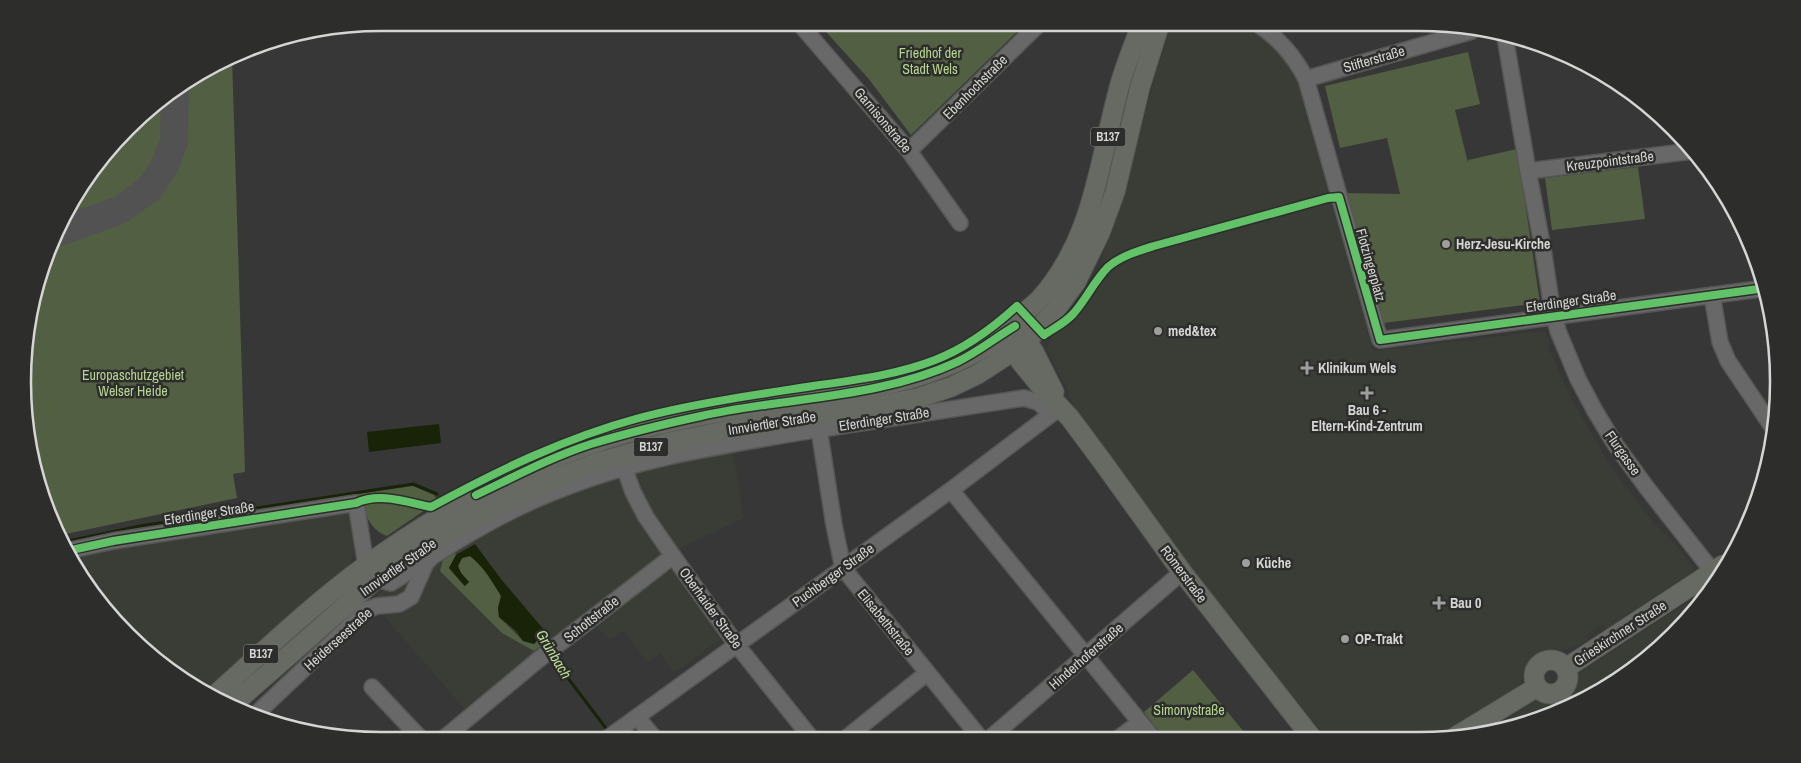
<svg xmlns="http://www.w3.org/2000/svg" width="1801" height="763" font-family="'Archivo Narrow',sans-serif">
<rect width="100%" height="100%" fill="#373737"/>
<g fill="#3a3d36">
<polygon points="1172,23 1236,23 1267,40 1295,74 1373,351 1545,331 1549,342 1548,347 1571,398 1609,464 1655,525 1675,544 1695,570 1607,628 1602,625 1586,636 1588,640 1579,645 1564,650 1542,650 1532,657 1525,669 1519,689 1436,737 1327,738 1186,562 1077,414 1065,385 1047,349 1051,336 1076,316 1104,279 1103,255 1121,206 1154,80"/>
<polygon points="730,437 744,518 677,550 466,711 372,602 391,580 503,510"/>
<polygon points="339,508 352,516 357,532 355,549 351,561 344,573 285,619 223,675 206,694 145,652 70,559 147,542"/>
<polygon points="672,569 722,638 674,673 660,653 647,663 624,630 609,640 595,624"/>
<polygon points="1707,590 1709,592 1704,600 1638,666 1557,713 1486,732 1543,697 1561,699 1569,695 1575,676"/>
</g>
<g fill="#525f42">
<polygon points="818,23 1026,23 911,135 868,78"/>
<polygon points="1468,52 1480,104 1455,110 1468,163 1468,160 1517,149 1540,303 1384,323 1346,193 1400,194 1387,138 1340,148 1325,86"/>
<polygon points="232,57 245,472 233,474 237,498 61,535 29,451 23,381 29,312 71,202 145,111 202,70"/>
<polygon points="1638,167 1645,219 1552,230 1545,178"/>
<path d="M413,486L434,495L438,501L387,536C369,530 364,510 357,494Z"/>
<path d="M454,551L456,555L449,568L464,586L469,582L461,573L458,566L462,558L470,556C484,567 492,581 501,596L498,608L499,617L523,641L534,644L538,640L542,645L534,651L502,633L440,571L443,560Z"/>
<polygon points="1193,670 1249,738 1164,738 1144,712"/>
</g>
<g fill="#192308">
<polygon points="439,424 441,443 369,452 367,432"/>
<path d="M475,544L501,579L545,631L534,644L523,641L516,631L499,617L498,608L501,596C492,581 484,567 470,556L462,558L458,566L461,573L469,582L465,586L449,568L456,555Z"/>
</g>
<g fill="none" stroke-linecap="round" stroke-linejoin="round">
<g stroke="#192308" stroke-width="3">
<polyline points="63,542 140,526 413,484 437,494"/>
<polyline points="541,631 549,645"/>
<polyline points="553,656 555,661 608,731"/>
</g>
<polyline stroke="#525252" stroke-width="28" points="59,232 120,210 149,189 164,167 174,142 175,90"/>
<g stroke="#565655" stroke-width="18">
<g id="minor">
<polyline points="799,23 909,151 960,223"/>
<path d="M1256,23C1277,36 1295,57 1306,79L1380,340L1766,288"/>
<polyline points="1505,37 1528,171 1543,249 1552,308 1558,331 1578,379 1595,411 1615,444 1647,488 1717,577"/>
<polyline points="1306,79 1472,31"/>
<polyline points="909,151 1040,23"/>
<polyline points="1528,171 1693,151"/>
<polyline points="1712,295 1720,342 1728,361 1775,431"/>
<polyline points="819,429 834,525 843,568 981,739"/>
<polyline points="624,467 633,492 646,517 673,556 736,644 812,739"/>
<polyline points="951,490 1153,738"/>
<path d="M67,551L113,541L356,503L366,565L376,579L391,583C446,547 502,511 564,488C641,458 715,447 796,433C872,421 948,409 1024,398L1038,402L1051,414"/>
<polyline points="372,687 422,740"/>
<polyline points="1560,692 1568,707"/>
<polyline points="254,716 366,610 377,606 399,604 411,597 426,563 431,558"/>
<polyline points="637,717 656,740"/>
<polyline points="1119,738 1140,722"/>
<polyline points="845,739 927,673"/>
<polyline points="989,739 1182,572"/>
<polyline points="442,740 538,660 673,556"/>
<polyline points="605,740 951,490 1058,409"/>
</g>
</g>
<g stroke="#565655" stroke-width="21">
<g id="major">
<polyline points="1020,332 1034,352 1054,392"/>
<polyline points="1009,339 1014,351 1021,362 1044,390 1070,418 1102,461 1182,572 1312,738"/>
<circle cx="1551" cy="677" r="17"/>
<polyline points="1566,668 1723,565"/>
<path d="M213,697C263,652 313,604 368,564C436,515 508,475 586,446C646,424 711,413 774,404C857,391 946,383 1013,327C1018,323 1021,317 1025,312C1030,308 1035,304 1039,300C1096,237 1099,157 1121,81C1127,61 1135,42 1142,23"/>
<polyline points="231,706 376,579 444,535 496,505 546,482 596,463 670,442 745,427 849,411 918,398 951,387 978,374 1027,342 1038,328 1054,312 1076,282 1100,233 1115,192 1140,87 1160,23"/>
<polyline points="1455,737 1537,687"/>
</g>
</g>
<use href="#minor" stroke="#686868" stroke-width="15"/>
<use href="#major" stroke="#676a62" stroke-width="19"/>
<g stroke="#2d2e2c" stroke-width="11">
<g id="cycleway">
<path d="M476,495C514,477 551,457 591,444C627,433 664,424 701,416C786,397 877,399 957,362C978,352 995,338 1015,326"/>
<path d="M67,551L113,541L356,503C380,492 406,502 431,507C497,471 565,438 639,418C696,403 755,395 813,386C854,380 897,375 935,360C966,348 993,328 1017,306L1044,335C1054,328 1065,323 1073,314C1086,300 1094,281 1108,267C1121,256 1138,251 1154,246L1328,198L1339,197L1380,340L1766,288"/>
</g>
</g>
<use href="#cycleway" stroke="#61c268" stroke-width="8"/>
</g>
<g fill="#9e9e9d" stroke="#2d2e2c" stroke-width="2">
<circle cx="1446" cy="244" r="5"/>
<circle cx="1158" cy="331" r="5"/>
<path d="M1304.5 360.5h5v5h5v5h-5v5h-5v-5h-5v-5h5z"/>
<path d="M1364.5 385.5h5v5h5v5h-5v5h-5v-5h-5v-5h5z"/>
<circle cx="1246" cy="563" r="5"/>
<path d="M1436.5 595.5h5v5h5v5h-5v5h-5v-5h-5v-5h5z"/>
<circle cx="1345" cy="639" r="5"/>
</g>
<g text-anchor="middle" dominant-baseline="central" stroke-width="5" stroke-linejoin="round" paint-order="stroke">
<g fill="#2d2e2c" stroke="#a3a3a2" stroke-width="1">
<rect x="1090.5" y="127.5" width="35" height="19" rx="4"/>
<rect x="633.5" y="437.5" width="35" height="19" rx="4"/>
<rect x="243.5" y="644.5" width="35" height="19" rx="4"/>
</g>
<g font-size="12" font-weight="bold" fill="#d5d5d4">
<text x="1108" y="137">B137</text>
<text x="651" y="447">B137</text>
<text x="261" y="654">B137</text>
</g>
<g font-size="14" fill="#b7d590" stroke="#2d2e2c">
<text x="930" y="53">Friedhof der<tspan x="930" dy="16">Stadt Wels</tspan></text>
<text x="133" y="375">Europaschutzgebiet<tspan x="133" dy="16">Welser Heide</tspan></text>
<text x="1189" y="710">Simonystraße</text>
</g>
<g font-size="14" fill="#d5d5d4" stroke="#2d2e2c">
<text transform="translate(1374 59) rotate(-16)">Stifterstraße</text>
<text transform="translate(975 87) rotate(-45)">Ebenhochstraße</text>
<text transform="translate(883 120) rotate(50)">Garnisonstraße</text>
<text transform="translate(1610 161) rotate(-7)">Kreuzpointstraße</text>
<text transform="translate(1371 265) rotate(74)">Flotzingerplatz</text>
<text transform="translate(1571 301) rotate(-8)">Eferdinger Straße</text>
<text transform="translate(884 419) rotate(-9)">Eferdinger Straße</text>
<text transform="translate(772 423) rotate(-9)">Innviertler Straße</text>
<text transform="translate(1623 453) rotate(55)">Flurgasse</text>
<text transform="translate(209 513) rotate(-9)">Eferdinger Straße</text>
<text transform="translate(398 567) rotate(-35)">Innviertler Straße</text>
<text transform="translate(1184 574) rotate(53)">Römerstraße</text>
<text transform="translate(833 575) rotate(-36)">Puchberger Straße</text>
<text transform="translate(711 608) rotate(54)">Oberhaider Straße</text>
<text transform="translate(591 619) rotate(-38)">Schottstraße</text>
<text transform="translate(886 622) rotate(51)">Elisabethstraße</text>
<text transform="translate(1620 633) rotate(-33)">Grieskirchner Straße</text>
<text transform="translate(338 639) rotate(-42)">Heiderseestraße</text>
<text transform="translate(1086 656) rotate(-41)">Hinderhoferstraße</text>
</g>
<g font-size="14" font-weight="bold" fill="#d5d5d4" stroke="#2d2e2c" text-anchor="start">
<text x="1456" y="244">Herz-Jesu-Kirche</text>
<text x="1168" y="331">med&amp;tex</text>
<text x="1318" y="368">Klinikum Wels</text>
<text x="1367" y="410" text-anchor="middle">Bau 6 -<tspan x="1367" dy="16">Eltern-Kind-Zentrum</tspan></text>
<text x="1256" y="563">Küche</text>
<text x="1450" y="603">Bau 0</text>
<text x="1355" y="639">OP-Trakt</text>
</g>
<g font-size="15" font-style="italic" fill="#bedc97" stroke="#2d2e2c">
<text transform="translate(554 654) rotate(59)">Grünbach</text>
</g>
</g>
<path d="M0 0H1801V763H0ZM381 31H1420A350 350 0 0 1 1770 381V382A350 350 0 0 1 1420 732H381A350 350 0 0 1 31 382V381A350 350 0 0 1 381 31Z" fill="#2d2e2c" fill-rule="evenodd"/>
<path fill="none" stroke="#d5d5d4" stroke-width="2.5" d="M381 31H1420A350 350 0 0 1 1770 381V382A350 350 0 0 1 1420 732H381A350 350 0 0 1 31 382V381A350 350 0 0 1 381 31Z"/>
</svg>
